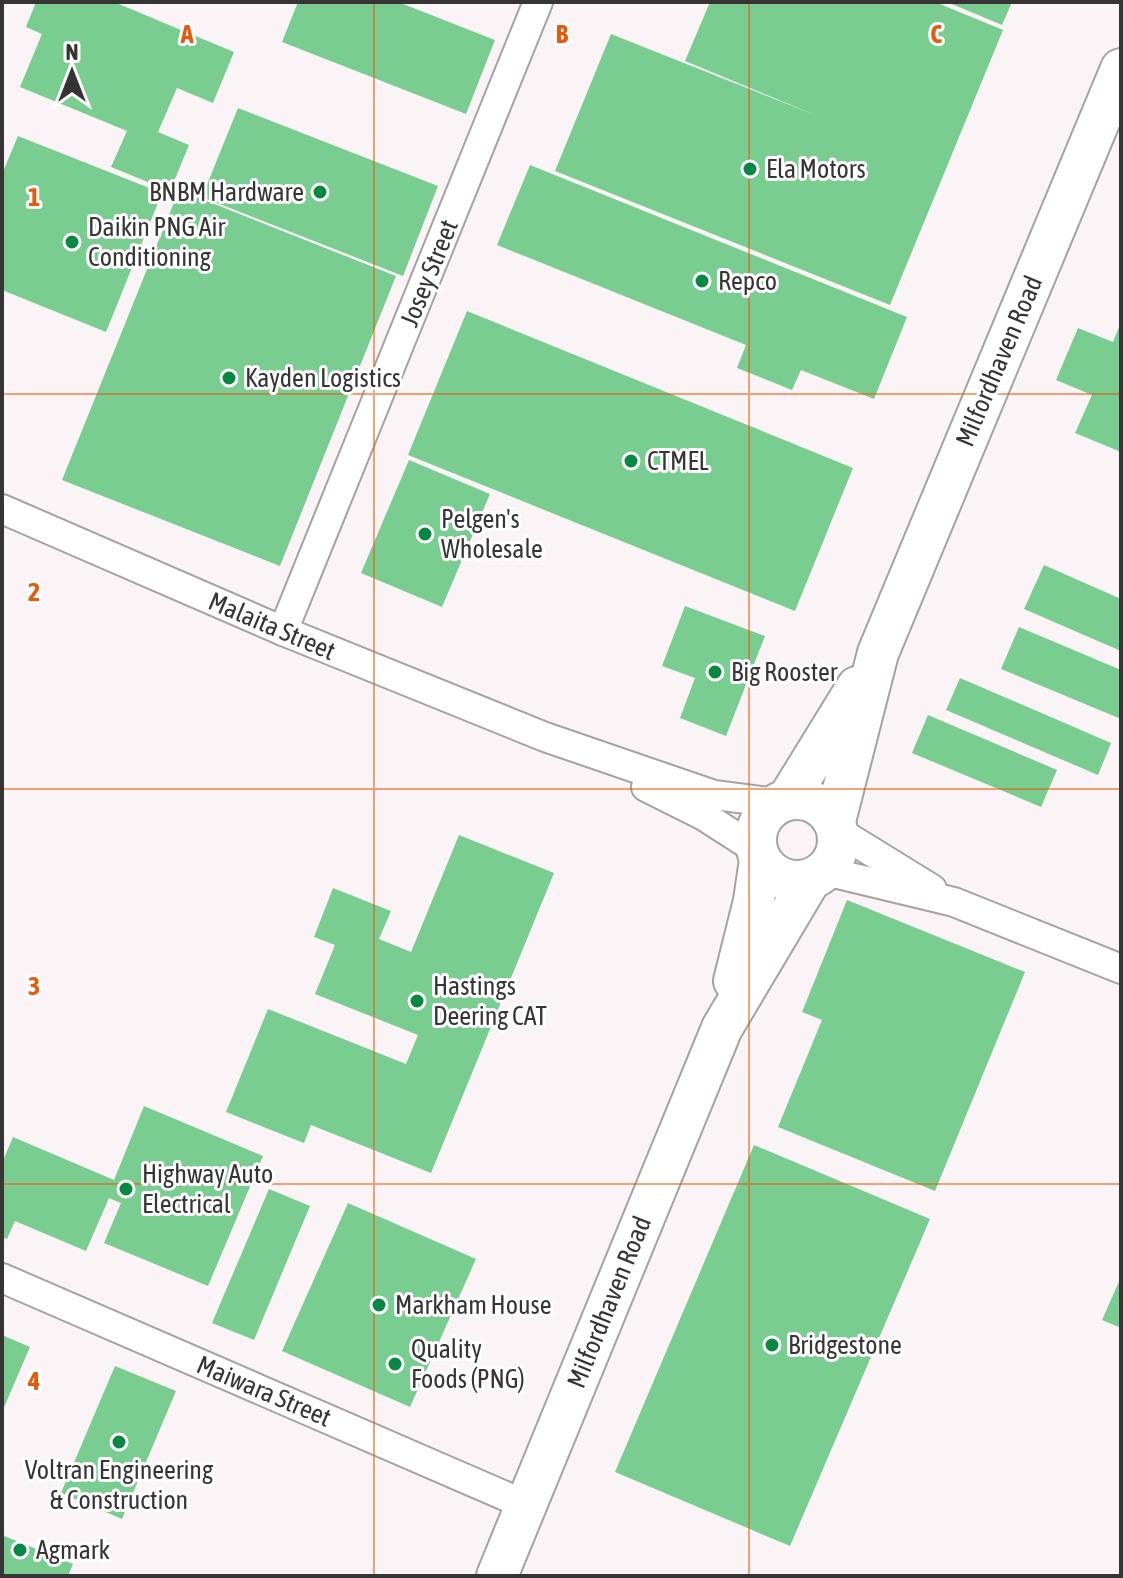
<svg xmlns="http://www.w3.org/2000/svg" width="1123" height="1578" font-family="'Asap Condensed',sans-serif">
<rect width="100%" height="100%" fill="#faf4f7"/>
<g fill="#7acd90">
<polygon points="36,2 114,2 234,52 213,103 177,88 158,132 189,145 170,191 111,167 127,131 20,87 42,34 26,27"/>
<polygon points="298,2 398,2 495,40 466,114 282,42"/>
<polygon points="710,2 935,2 1003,30 890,305 555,171 611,34 820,117 685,61"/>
<polygon points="947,2 1012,2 1002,25"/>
<polygon points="238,108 438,186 403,276 202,197"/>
<polygon points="18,136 162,193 106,332 2,290 2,174"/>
<polygon points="530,165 907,317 874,399 801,370 792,390 737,368 746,345 497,245"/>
<polygon points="179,190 396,276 280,566 62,480"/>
<polygon points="467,311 853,468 795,611 408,455"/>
<polygon points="1121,322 1121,452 1075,433 1092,395 1056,380 1078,328 1113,342"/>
<polygon points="409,460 490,494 442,607 361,573"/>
<polygon points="1044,565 1121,599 1121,651 1024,609"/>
<polygon points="685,606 765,636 726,736 680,718 695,678 662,666"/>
<polygon points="1019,627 1121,670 1121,719 1001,669"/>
<polygon points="960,678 1111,743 1098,775 946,710"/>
<polygon points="928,715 1057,770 1041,807 912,753"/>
<polygon points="459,835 554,873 431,1173 311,1125 304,1143 226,1112 268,1009 406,1064 418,1035 315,994 335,945 314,937 333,888 391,911 379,939 411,952"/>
<polygon points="847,900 1025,972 935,1191 778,1127 822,1020 802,1012"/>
<polygon points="144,1106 263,1156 208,1286 104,1243 121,1203 109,1198 86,1251 15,1221 7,1239 2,1237 2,1163 13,1137 114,1180"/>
<polygon points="754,1145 930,1219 790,1546 615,1472"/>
<polygon points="269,1189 310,1206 254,1340 212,1323"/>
<polygon points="348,1203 476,1259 410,1407 282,1351"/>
<polygon points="1121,1277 1121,1328 1102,1320"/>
<polygon points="2,1335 30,1347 2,1412"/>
<polygon points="115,1366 176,1391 122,1519 61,1493"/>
<polygon points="2,1535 73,1564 68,1576 2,1576"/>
</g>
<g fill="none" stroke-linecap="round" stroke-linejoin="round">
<g stroke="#a7a1a4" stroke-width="32">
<g id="street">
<polyline points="2,509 283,631 545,737 714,795 778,803"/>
<polyline points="283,631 538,2"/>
<polyline points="646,787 704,816 757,850"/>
<polyline points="838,831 932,889"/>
<polyline points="825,871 954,902 1121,969"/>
<polyline points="2,1278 526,1505"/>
</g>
</g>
<g stroke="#a7a1a4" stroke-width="44">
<g id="secondary">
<circle cx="797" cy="840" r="41"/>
<polyline points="788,799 857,687"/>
<polyline points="835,821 878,653 1121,69"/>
<polyline points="734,981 754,901 760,860"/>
<polyline points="497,1576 722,1028 810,880"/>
</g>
</g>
<use href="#street" stroke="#fff" stroke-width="28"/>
<use href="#secondary" stroke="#fff" stroke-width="40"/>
</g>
<path fill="none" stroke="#e8590c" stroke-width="2" stroke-opacity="0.55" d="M374,2V1576M749,2V1576M2,394H1121M2,789H1121M2,1184H1121"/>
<g fill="#068742" stroke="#fff" stroke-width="3">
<circle cx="750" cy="169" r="8"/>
<circle cx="320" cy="192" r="8"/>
<circle cx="72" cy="242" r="8"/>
<circle cx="702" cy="281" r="8"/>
<circle cx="229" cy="378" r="8"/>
<circle cx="631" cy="461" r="8"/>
<circle cx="425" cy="534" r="8"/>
<circle cx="715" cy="672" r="8"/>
<circle cx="417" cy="1001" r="8"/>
<circle cx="126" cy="1189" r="8"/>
<circle cx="379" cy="1305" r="8"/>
<circle cx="772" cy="1345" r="8"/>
<circle cx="395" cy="1364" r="8"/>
<circle cx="119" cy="1442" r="8"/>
<circle cx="20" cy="1550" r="8"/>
</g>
<g text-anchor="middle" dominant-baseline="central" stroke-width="6" stroke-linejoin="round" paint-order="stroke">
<g font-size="26" fill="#363435" stroke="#fff" text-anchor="start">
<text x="766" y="169">Ela Motors</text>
<text x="304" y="192" text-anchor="end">BNBM Hardware</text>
<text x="88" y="227">Daikin PNG Air<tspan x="88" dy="30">Conditioning</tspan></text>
<text x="718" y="281">Repco</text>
<text x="245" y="378">Kayden Logistics</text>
<text x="647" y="461">CTMEL</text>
<text x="441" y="519">Pelgen's<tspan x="441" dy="30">Wholesale</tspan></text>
<text x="731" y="672">Big Rooster</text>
<text x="433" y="986">Hastings<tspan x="433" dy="30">Deering CAT</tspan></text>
<text x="142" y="1174">Highway Auto<tspan x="142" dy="30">Electrical</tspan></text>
<text x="395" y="1305">Markham House</text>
<text x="788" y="1345">Bridgestone</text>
<text x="411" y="1349">Quality<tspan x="411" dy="30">Foods (PNG)</tspan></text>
<text x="119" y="1470" text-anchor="middle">Voltran Engineering<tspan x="119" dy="30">&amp; Construction</tspan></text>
<text x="36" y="1550">Agmark</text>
</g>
<g font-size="26" fill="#363435" stroke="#fff">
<text transform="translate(429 273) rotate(-68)">Josey Street</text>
<text transform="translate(999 361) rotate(-67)">Milfordhaven Road</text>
<text transform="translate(272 626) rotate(23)">Malaita Street</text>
<text transform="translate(609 1302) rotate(-68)">Milfordhaven Road</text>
<text transform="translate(264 1391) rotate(23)">Maiwara Street</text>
</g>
</g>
<g font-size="26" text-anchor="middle" font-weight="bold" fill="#e8590c" stroke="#fff" stroke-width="6" stroke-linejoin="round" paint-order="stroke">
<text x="187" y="43">A</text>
<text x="562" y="43">B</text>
<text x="936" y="43">C</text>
<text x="34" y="206">1</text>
<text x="34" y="601">2</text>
<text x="34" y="995">3</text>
<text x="34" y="1390">4</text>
</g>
<rect width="1123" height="1578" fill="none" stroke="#363435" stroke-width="8"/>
<g transform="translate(72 72)" stroke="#ffffff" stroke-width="6" paint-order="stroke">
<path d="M0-6L14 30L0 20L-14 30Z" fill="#363435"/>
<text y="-12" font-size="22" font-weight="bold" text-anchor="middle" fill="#363435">N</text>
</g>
</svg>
